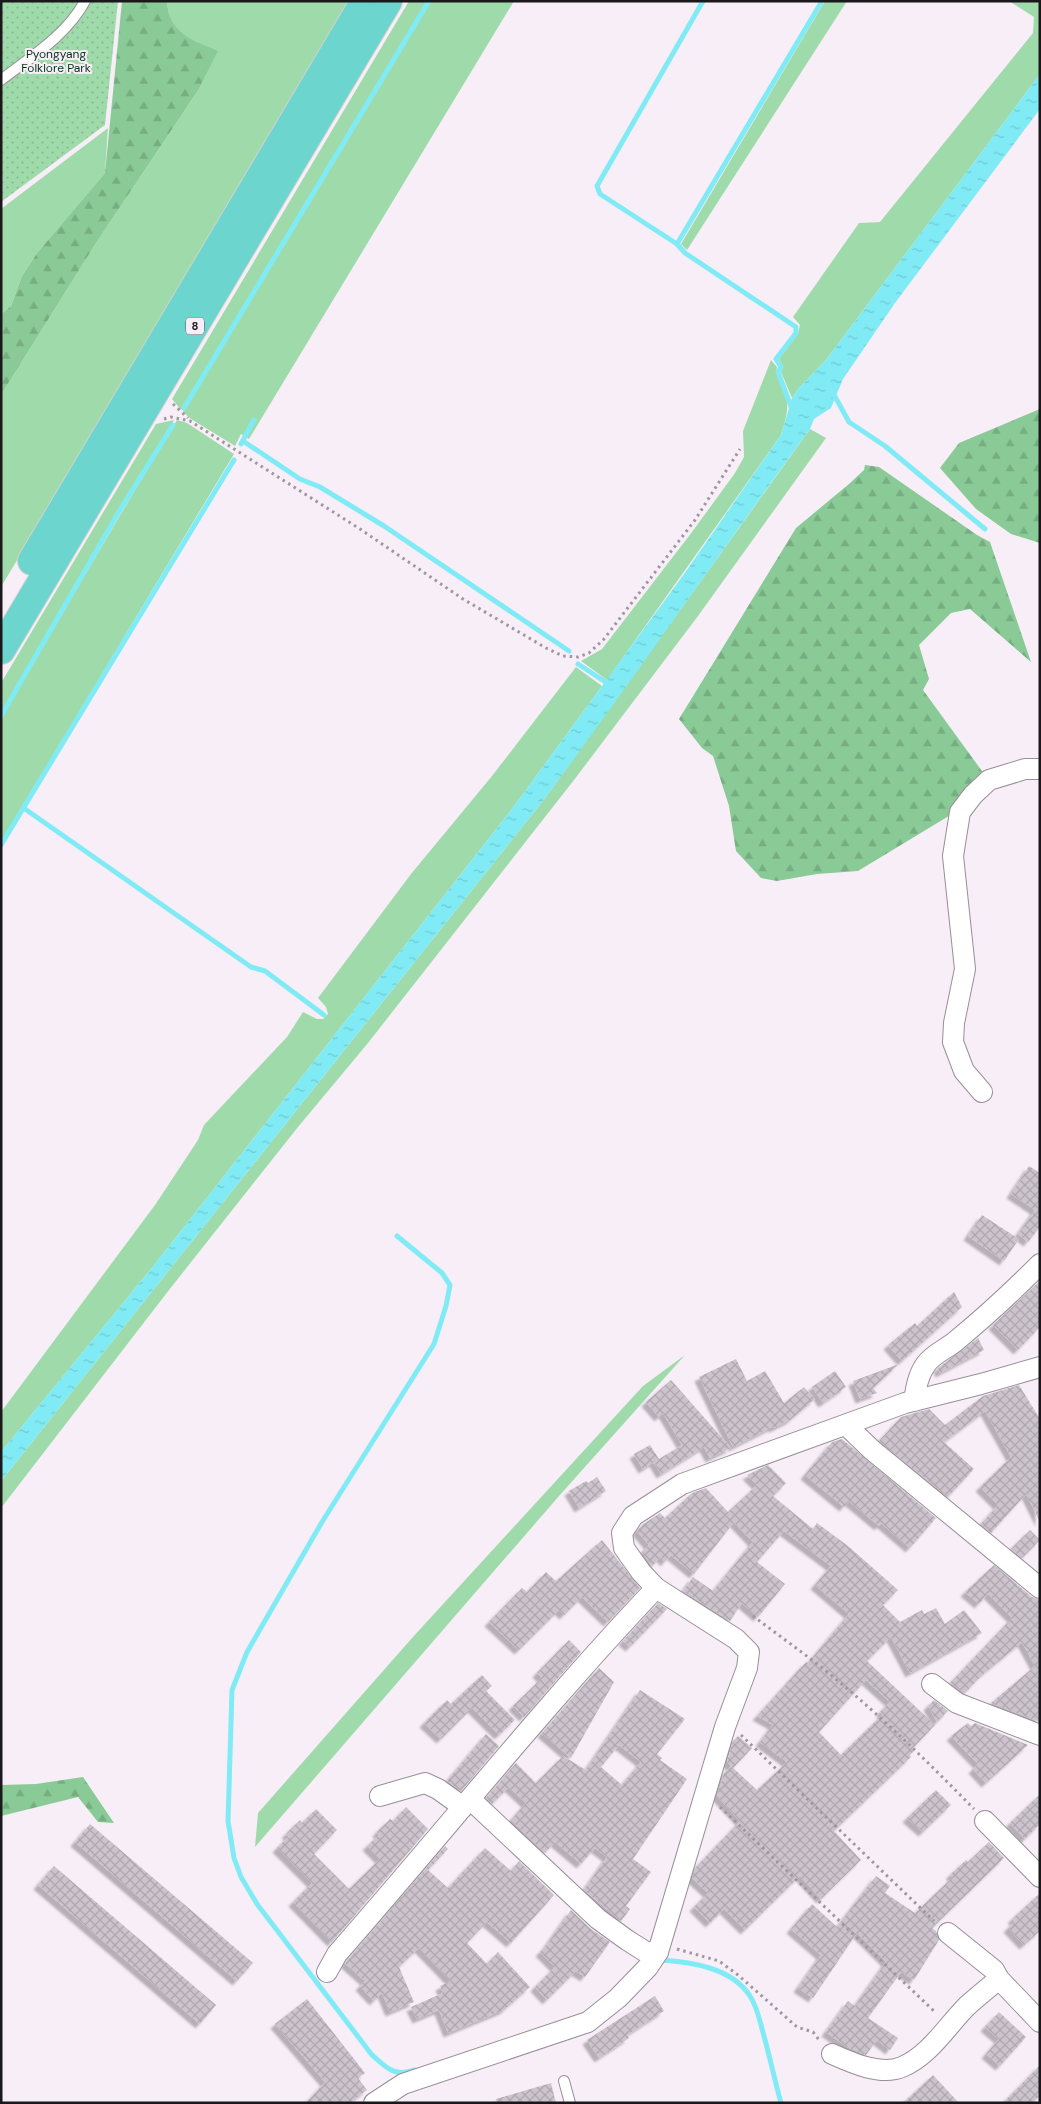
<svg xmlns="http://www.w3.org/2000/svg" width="1041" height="2104" font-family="'DM Sans',sans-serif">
<defs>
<pattern id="forest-firs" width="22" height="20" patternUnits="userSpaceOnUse" patternTransform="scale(1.25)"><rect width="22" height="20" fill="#89ca96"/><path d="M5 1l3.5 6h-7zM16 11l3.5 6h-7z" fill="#76ad81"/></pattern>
<pattern id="park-dots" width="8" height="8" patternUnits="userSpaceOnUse" patternTransform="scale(1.25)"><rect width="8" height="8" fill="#9fdbaa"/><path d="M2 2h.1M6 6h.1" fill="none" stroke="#88bb92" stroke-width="1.8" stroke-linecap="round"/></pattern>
<pattern id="water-ripples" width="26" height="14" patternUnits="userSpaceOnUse" patternTransform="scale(1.25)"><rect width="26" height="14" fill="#80ebf5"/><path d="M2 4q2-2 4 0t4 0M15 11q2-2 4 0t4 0" fill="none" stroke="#6ec9d1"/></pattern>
<pattern id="building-cross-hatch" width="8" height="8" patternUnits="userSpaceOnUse" patternTransform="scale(1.25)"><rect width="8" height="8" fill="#ccc3cc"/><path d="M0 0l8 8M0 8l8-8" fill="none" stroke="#afa7af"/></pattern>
<filter id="shadow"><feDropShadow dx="-4.5" dy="4.5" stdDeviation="1" flood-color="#0004"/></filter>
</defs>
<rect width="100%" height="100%" fill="#f8eef8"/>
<g fill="#9fdbaa">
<path d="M167,1H351L1,587V395L98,240L199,89L217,52C193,38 168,35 167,1Z"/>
<polygon points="409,1 427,1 181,410 172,399"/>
<polygon points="431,1 514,1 249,439 241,434 235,446 191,419 183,412"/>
<polygon points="825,1 847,1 687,250 681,244"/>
<polygon points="1009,1 1037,1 1040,3 1040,74 826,360 799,388 792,398 781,372 783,366 779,359 798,334 800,325 793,317 859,223 880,222 1033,33 1034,17"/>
<polygon points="108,128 105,173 37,253 22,276 11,306 1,314 1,209"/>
<path d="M771,360L777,367L776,372C790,400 790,406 781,435L607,680L581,661L602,649L692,532L735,473L744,457L743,431Z"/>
<polygon points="174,420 119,509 1,713 1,683 156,424"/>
<polygon points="177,420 187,423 234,454 1,842 1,718 122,512"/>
<polygon points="810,429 826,438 698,616 574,780 368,1043 298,1127 169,1290 1,1508 1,1481 546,797"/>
<polygon points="576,667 602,686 512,809 155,1264 1,1452 1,1412 155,1205 198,1140 204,1125 287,1037 303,1012 317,1019 323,1019 328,1014 326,1007 318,998 411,874 492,776"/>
<polygon points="685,1355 559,1496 255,1847 258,1813 412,1638 643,1386"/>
</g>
<g fill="url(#forest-firs)">
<path d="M122,1H167C168,33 193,40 218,51L199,89L98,240L1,395V314L11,306L22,276L37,253L105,173Z"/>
<polygon points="1040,409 1040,543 1011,534 976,509 940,468 959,443"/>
<polygon points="865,465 879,467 977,535 990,542 1031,662 970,609 951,613 919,645 929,679 923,690 987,778 957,811 858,871 817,874 777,881 761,878 736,851 729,806 713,756 702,748 679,719 796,528 849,484 864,470"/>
<polygon points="83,1777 114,1823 98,1822 78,1797 1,1816 1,1785 36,1784"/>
</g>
<polygon fill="url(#park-dots)" points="1,1 118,1 105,125 1,202"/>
<path fill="url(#water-ripples)" d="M1040,74V109L895,303L843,379L831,408L814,419L810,429C721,551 636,675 546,797L1,1481V1452L155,1264L512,809L684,574L781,435L792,398L799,388L826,360Z"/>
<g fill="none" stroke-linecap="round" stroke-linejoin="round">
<g stroke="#80ebf5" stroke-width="5">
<polyline points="703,1 597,186 600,194 677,244 685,253 796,327 796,333 776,359 781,367 778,372 792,409"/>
<polyline points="677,244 822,1"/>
<polyline points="833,393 849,422 885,446 985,529"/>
<polyline points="184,408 429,1"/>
<polyline points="243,441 300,479 320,487 384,526 569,651"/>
<polyline points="241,444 254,420"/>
<polyline points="578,664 610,685"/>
<polyline points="1,716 120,510 173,425"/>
<polyline points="25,809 251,967 265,971 324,1015"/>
<polyline points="1,845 234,460"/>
<path d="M397,1236L442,1273L450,1285L446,1306L434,1344L322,1522L247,1652L232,1690L228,1821L234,1858L241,1877L257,1904L372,2055C387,2068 393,2077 415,2070"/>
<path d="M661,1960C692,1962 732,1968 750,1996C758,2008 760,2023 764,2036C770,2058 775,2081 781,2103"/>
</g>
</g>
<g fill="url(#building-cross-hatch)" fill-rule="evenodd" filter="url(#shadow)">
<polygon points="1029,1166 1040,1173 1040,1227 1028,1242 1018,1234 1035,1210 1011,1194"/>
<polygon points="982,1215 1019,1239 1004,1261 968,1236"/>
<polygon points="1040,1281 1040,1327 1018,1350 993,1325"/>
<polygon points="954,1292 962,1307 902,1361 888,1345 915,1323 917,1326"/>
<polygon points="978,1338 984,1350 940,1373 938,1368"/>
<polygon points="736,1359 747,1381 765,1371 784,1403 804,1387 815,1399 790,1420 774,1428 772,1427 733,1447 699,1377"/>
<polygon points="899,1364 873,1388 877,1393 860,1399 853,1381"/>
<polygon points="835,1371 846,1387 823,1403 812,1387"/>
<polygon points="671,1380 731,1448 710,1458 704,1447 661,1474 654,1462 643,1469 634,1454 650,1445 659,1459 682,1445 663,1413 659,1417 646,1402"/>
<polygon points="1019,1385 1040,1419 1040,1522 1026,1494 991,1533 981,1524 998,1505 980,1487 1011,1457 985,1411 944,1442 974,1469 948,1497 879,1441 901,1417 929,1409 945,1425 983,1396"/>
<polygon points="842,1439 936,1518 910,1548 881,1523 879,1526 849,1501 844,1507 805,1475 832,1442"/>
<path d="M768,1465L786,1483L773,1496L813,1529L817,1523L848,1546L898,1590L883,1605L900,1622L922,1610L924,1614L936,1608L945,1624L964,1610L982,1633L910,1673L891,1637L867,1661L935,1725L912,1749L914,1751L910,1755L911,1757L834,1831L861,1860L821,1899L800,1876L745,1930L724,1909L710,1923L694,1907L708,1893L692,1878L696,1867L740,1821L717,1796L724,1773L731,1766L757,1790L787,1762L760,1742L773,1725L757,1716L806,1662L808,1663L849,1614L815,1585L831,1566L784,1531L757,1562L785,1584L758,1617L742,1603L730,1621L683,1591L693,1577L713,1591L753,1542L734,1522L694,1574L671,1555L665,1562L661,1557L652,1566L642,1552L649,1545L637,1531L642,1525L660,1513L665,1518L692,1493L706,1488L728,1512L757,1485L747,1475ZM866,1680L890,1702L880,1712L883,1714L841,1755L819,1732Z"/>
<polygon points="597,1477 606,1491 579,1508 569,1491 586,1481 588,1483"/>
<polygon points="1030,1530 1040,1540 1022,1558 1011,1549"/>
<polygon points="602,1540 640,1588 608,1622 582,1597 564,1615 559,1610 519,1650 489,1622 522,1588 527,1592 546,1572 556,1581"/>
<polygon points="994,1565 1032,1597 1040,1600 1040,1722 991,1703 1035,1666 1022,1642 982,1675 965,1693 950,1683 1012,1618 988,1594 979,1604 965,1592"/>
<polygon points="658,1603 667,1609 630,1647 623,1641"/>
<polygon points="569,1640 581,1652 524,1717 513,1706 542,1678 537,1673"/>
<polygon points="599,1668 614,1682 571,1758 542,1733"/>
<polygon points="482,1675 492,1686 486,1691 515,1720 499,1735 472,1708 441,1739 424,1723 447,1700 451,1704"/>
<path d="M640,1690L685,1719L657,1754L662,1758L660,1760L687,1779L633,1859L651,1872L626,1906L630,1909L621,1921L584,1890L607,1857L595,1848L581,1864L555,1842L545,1853L511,1820L526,1803L509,1787L492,1804L486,1798L516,1763L536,1783L563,1756L586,1770ZM619,1745L641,1762L622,1785L601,1767Z"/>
<polygon points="934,1700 948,1711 937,1722 928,1706"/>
<polygon points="968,1723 971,1726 975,1723 1028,1745 986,1783 973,1769 978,1764 951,1736"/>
<polygon points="486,1734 499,1746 461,1791 447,1781"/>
<polygon points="738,1736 752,1748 733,1768 727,1762 733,1741"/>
<polygon points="936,1790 951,1805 923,1832 907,1818"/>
<polygon points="1040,1794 1040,1824 1025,1839 1010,1823"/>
<polygon points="406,1807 428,1829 332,1942 293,1902 312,1883 277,1848 289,1836 286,1834 300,1820 302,1823 316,1809 337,1830 314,1854 349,1889 380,1859 367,1846 379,1835 377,1832 390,1819 393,1821"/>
<polygon points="90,1824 253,1963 237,1981 75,1842"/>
<polygon points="989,1842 1004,1858 932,1928 936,1931 939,1940 914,1980 901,1972 868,2018 898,2038 890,2050 877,2040 866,2055 847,2047 826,2032 848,2001 855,2006 886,1962 857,1933 813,1998 798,1988 821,1955 791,1929 812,1904 837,1927 876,1876 890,1886 885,1893 915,1913 953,1877 950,1875 966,1860 968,1862"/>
<polygon points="445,1846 448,1849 428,1870 448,1888 485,1848 511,1871 519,1861 554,1895 511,1943 487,1922 467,1943 487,1964 498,1952 530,1987 504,2010 448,2033 439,2010 417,2019 411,2007 443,1993 440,1986 451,1981 419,1948 399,1967 414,2002 390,2012 382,1993 374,2001 360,1986 365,1981 345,1963"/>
<polygon points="54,1866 216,2005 200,2024 38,1885"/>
<polygon points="1040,1893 1040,1931 1024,1945 1008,1928 1015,1921 1012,1919"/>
<polygon points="571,1910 591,1929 610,1942 585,1977 576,1971 547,2000 535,1987 555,1967 540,1952 546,1946"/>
<polygon points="655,1996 664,2011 627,2035 629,2038 599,2058 587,2040"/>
<polygon points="307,1999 365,2073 358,2078 367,2090 350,2103 306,2103 325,2082 275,2024"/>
<polygon points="999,2012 1026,2037 1000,2066 986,2054 999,2039 985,2027"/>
<polygon points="1040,2065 1040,2096 1032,2103 1003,2103"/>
<polygon points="933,2075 959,2103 903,2103"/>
<polygon points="551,2083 556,2103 497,2103 496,2099"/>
</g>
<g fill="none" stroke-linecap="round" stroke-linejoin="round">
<g stroke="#988f98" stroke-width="12">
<g id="lane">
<path d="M1,80C31,57 67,35 85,1"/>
<polyline points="564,2081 570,2103"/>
</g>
</g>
<g stroke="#988f98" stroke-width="22">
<g id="street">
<polyline points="982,1092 964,1071 953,1042 954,1023 965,969 953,856 960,812 973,795 989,780 1025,769 1040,769"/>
<path d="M914,1401C916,1388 918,1375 926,1364C934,1353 947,1349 957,1340C986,1316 1013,1291 1040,1264"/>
<polyline points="846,1425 872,1450 1040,1588"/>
<polyline points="932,1684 957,1703 1040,1735"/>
<polyline points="380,1796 425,1783 438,1789 463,1807"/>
<polyline points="470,1799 598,1919 627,1940 646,1952 658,1952"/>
<polyline points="985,1821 1040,1877"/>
<polyline points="948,1933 994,1970 999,1979 1040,2022"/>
<path d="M327,1972L337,1954C444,1832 545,1705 656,1588"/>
<path d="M832,2054C852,2063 881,2076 902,2067C929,2056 947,2026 967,2006C977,1997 988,1988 999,1979"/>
<polyline points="374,2103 403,2084 588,2022 618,1998 648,1967 658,1952 725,1727 747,1668 749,1652 736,1639 656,1588 641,1572 624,1548 622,1533 633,1516 682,1484 905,1403 981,1384 1040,1367"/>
</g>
</g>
<g stroke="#d1d1d1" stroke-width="30">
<g id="highway">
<polyline points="32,561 365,1"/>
<polyline points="1,650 388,1"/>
</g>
</g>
<g stroke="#9e979e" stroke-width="3" stroke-dasharray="2.5 4" stroke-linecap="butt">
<polyline points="173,404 188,418"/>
<polyline points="164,419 171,417 190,421 360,529 463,599 546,648 563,656 578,657 589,653 604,639 695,520 740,449"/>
<path d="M753,1616C777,1634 802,1652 826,1671C879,1714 927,1761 974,1809"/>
<polyline points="741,1735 934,1921"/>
<polyline points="720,1807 936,2013"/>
<polyline points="677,1949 719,1961 738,1975 797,2027 813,2032 820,2041"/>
</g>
<use href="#lane" stroke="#fff" stroke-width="10"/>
<use href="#street" stroke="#fff" stroke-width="20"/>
<use href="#highway" stroke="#6bd5ce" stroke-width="28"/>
</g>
<g text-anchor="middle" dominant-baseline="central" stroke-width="4" stroke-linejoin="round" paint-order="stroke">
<rect fill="#f8eef8" stroke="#5d585d" stroke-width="1" x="186" y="317.5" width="18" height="17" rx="4"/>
<g font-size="11" font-weight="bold" fill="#1b181b">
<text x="195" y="326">8</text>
</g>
<g font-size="12" fill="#013413" stroke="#f8eef8">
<text x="56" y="54">Pyongyang<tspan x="56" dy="14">Folklore Park</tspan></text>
</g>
</g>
<rect width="1041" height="2104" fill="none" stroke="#1b181b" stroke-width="5"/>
</svg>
